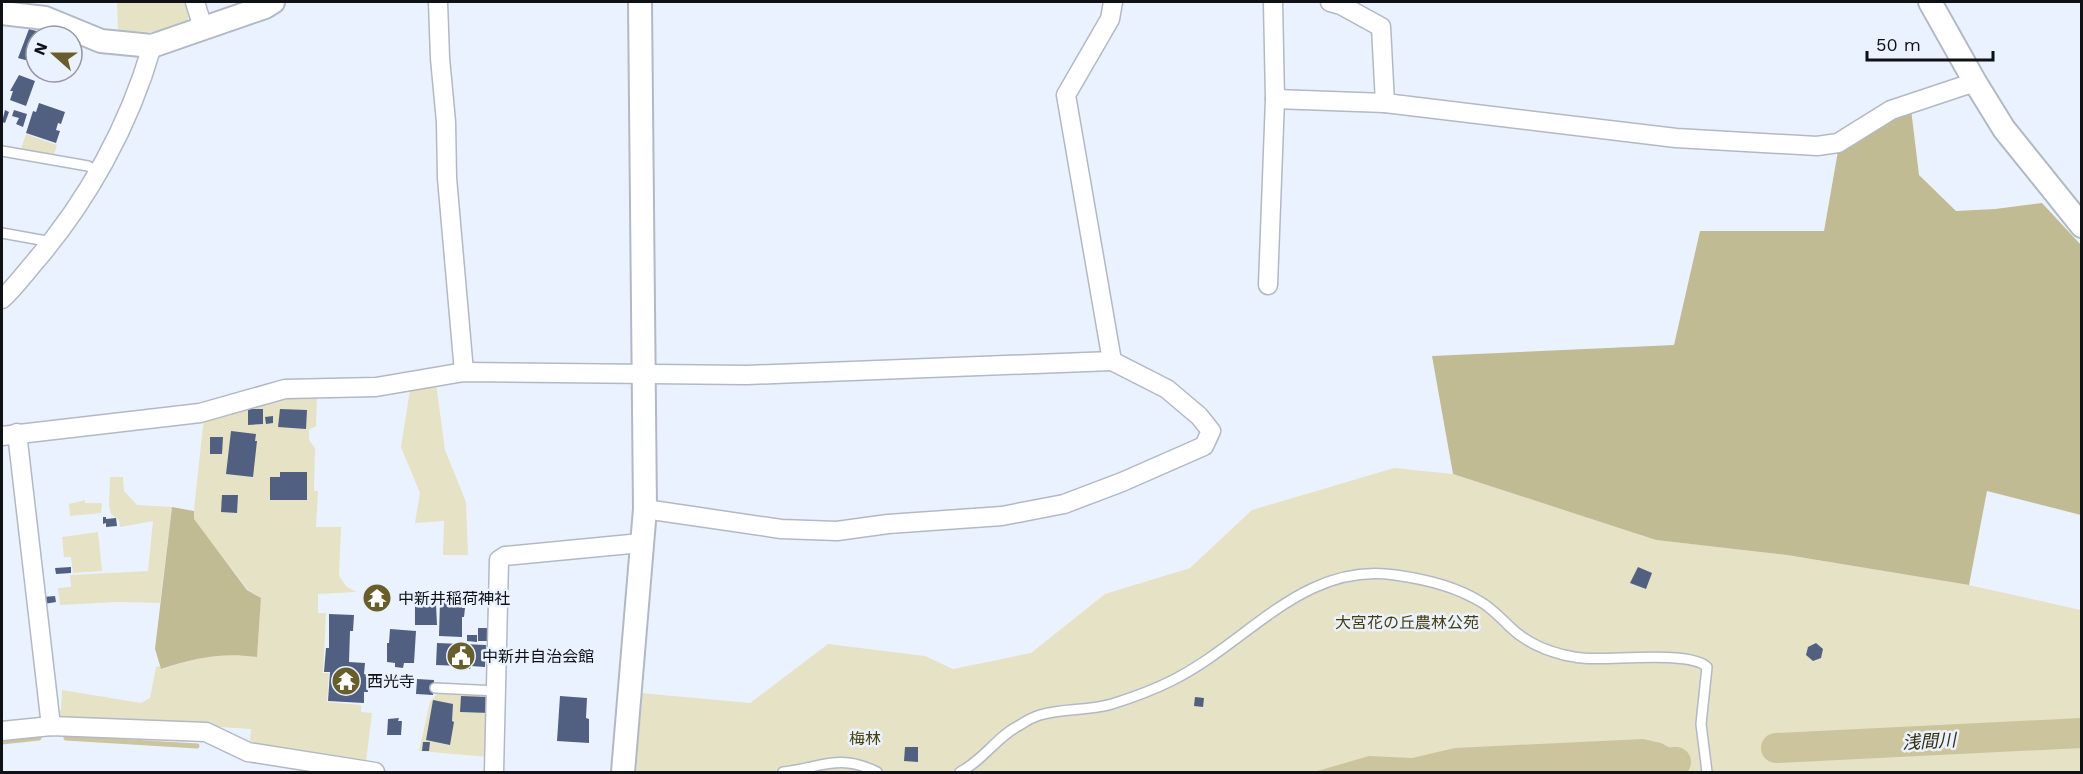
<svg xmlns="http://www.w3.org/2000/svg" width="2083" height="774" font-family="'Work Sans','Noto Sans JP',sans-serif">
<rect width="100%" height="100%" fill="#ebf2ff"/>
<g fill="#e6e2c5">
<polygon points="117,2 187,2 190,15 187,21 156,32 118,31"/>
<polygon points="26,134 57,145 54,154 21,149"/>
<polygon points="436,383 445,450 466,502 468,555 443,555 444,521 415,523 420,493 401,447 410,390"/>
<path d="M286,394L317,396L316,426L309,430V440L315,448L314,491H318L316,527H341L339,576L347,587L357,592L318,594V613H326L323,673H329L327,702L361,705V712L372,713L366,762L250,744L251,729L63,717L54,710H61L62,690L141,703L150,698L156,667L160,666L162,669C195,658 221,652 257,656L261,598L248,590L193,519L204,417Z"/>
<polygon points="1394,468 1453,474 1656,540 1787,555 1969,585 2081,610 2081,772 634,772 641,693 750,703 828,644 925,656 953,669 1031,653 1105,594 1190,568 1252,510"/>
<polygon points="110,477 123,477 124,491 137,505 172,507 160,603 117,602 60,605 58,588 71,587 70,575 148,571 153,521 120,527 119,520 111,514 109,505"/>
<polygon points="85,500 85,503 102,503 101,513 70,516 69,504"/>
<polygon points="98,532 102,571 73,573 71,557 64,557 62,537"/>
<polygon points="437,694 490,696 489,757 419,751 430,702"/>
</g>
<g fill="#c1bb93">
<polygon points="1911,109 1919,175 1956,211 1995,209 2042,203 2081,245 2081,515 1987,491 1969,585 1787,555 1656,540 1453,474 1432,356 1674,345 1700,231 1824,231 1838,151"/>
<path d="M172,507L194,511V519L247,590L261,598L257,657C221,652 195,658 161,669L155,649Z"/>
</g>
<polygon fill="#cbc49c" points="1643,739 1661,743 1672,749 1672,772 1314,772 1369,756 1412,758 1455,748"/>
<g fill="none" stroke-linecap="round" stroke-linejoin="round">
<g stroke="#cbc49c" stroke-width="5">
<polyline points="66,738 197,746"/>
<polyline points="2,742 39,738"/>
</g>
<g stroke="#cbc49c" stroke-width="30">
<polyline points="1776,748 2082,733"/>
<polyline points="1567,772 1676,762"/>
</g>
</g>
<g fill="#516080">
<polygon points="29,29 50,35 36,36 36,63 18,58"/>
<polygon points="19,75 35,81 26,106 10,100 13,91 10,91"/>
<polygon points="39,103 65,112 61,124 58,123 56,130 60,131 56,143 26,133 33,111 36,112"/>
<polygon points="5,110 9,112 5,123 2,122"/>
<polygon points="14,110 27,114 23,127 16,124 19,118 12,116"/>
<polygon points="248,409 263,409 263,424 248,425"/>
<polygon points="280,409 307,410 306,429 278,427"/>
<polygon points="273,416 273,423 266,424 265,417"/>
<polygon points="231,431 256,434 255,441 257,441 253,477 226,474"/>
<polygon points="210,437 223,437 222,454 210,454"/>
<polygon points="280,472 307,472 307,500 270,500 270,477 280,477"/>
<polygon points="222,495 238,495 237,513 221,512"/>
<polygon points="103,517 106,517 106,519 116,518 117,526 106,527 106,523 103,524"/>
<polygon points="71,567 71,573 56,574 55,568"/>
<polygon points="1638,567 1652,573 1646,589 1630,583"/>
<polygon points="55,596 56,602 44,604 43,597"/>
<polygon points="440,601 462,601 462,608 465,608 464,617 462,617 462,637 439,636"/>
<polygon points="415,604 436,604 437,625 415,625"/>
<polygon points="329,614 354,615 353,631 350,631 349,662 365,663 364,674 369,675 368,692 364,692 364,703 328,701 330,672 324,672 326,648 329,648"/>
<polygon points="478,628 493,628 492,641 478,641"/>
<polygon points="390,629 416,631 414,663 404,663 403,668 395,667 395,663 387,662 387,643 389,643"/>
<polygon points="467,635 477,635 477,642 467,641"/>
<polygon points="437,643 486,645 485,667 471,666 470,669 460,669 460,666 436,665"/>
<polygon points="1816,643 1823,649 1821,658 1813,661 1806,655 1808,647"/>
<polygon points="417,679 434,680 433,695 416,694"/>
<polygon points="461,696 489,697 489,713 460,712"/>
<polygon points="560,696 587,698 586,718 589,719 589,743 557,741"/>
<polygon points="1195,697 1204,698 1203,707 1194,706"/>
<polygon points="433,700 453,704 452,721 454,722 450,745 426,740"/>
<polygon points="399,718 398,721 402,721 401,735 387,735 388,719"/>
<polygon points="423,742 430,742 429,751 422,751"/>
<polygon points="905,747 918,747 918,762 904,761"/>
</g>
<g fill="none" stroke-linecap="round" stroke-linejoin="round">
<g stroke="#b2b9c5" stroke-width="12">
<g id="service">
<polyline points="2,151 88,166 98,172"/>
<polyline points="2,233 52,242"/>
<polyline points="435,688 497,691"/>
<path d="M783,772C821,768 838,753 877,772"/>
<path d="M960,772C984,760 997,736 1020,725C1026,721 1033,717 1040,715C1063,708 1089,711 1112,704C1131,698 1153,690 1171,681C1247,644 1303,561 1395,575C1425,579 1455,586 1481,602C1491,608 1500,617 1509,626C1524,641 1543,650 1564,655C1570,656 1576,658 1582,658C1609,661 1690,650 1707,667L1701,724L1707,772"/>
</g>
</g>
<g stroke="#b2b9c5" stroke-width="21">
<g id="minor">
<polyline points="195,2 203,28"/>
<polyline points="438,2 440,58 446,122 447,178 464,372"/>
<polyline points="1330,2 1341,5 1381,27 1385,103"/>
<polyline points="1275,99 1385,103 1676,138 1817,146 1838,143 1891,110 1975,82"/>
<polyline points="1268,285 1275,99 1273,2"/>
<path d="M2,299C13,289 23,276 33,264C87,202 129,126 152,46"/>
<polyline points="17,433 51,726"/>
<polyline points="2,436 200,413 285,389 376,387 464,372 747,375 1112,361 1066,95 1110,19 1113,2"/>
<polyline points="645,509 781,529 837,531 888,524 1002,516 1064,504 1122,482 1204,446 1211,431 1199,416 1167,389 1112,361"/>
<polyline points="2,731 51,726 206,732 248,752 375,772"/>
<polyline points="494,772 499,560 505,556 641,543"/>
</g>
</g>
<g stroke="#b2b9c5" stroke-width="26">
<g id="tertiary">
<polyline points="1930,2 1975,82 2004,129 2082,226"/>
<polyline points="2,13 45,18 101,41 152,46 265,7 273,2"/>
<polyline points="623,772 645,509 640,2"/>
</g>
</g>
<use href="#service" stroke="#fff" stroke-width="9"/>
<use href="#minor" stroke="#fff" stroke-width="18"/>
<use href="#tertiary" stroke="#fff" stroke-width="22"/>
</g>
<defs>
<g id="temple-disc" transform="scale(1.5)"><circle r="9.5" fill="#675e2b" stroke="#ebf2ff"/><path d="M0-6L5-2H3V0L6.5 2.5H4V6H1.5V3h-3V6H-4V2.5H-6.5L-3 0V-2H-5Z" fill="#fff"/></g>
<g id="civic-disc" transform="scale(1.5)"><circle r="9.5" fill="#675e2b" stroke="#ebf2ff"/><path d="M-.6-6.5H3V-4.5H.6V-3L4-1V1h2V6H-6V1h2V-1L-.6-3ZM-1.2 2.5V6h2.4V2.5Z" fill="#fff"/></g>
</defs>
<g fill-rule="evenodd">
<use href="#temple-disc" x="377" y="598"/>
<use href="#civic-disc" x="461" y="656"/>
<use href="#temple-disc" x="346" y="681"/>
</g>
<g text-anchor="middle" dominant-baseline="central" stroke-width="5" stroke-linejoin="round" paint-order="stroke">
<g font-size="16" fill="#0f1115" stroke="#ebf2ff" text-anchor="start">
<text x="398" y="598">中新井稲荷神社</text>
<text x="482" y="656">中新井自治会館</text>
<text x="367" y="681">西光寺</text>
</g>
<g font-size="16" fill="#463f0d" stroke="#ebf2ff">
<text x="1407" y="622">大宮花の丘農林公苑</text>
<text x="865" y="738">梅林</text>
</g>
<g font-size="18" font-style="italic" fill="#36300f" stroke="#ebf2ff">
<text transform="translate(1929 741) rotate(-3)">浅間川</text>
</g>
</g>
<rect width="2083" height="774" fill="none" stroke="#0f1115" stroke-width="6"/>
<g transform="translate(54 54) rotate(291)"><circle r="28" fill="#ebf2ff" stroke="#9398a1" stroke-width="1.5"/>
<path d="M0-4.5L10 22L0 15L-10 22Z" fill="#675e2b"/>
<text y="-9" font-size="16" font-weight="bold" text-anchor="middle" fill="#0f1115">N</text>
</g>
<path d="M1867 51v9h126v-9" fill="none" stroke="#0f1115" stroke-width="3"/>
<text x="1876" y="51" font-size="18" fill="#0f1115" stroke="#ebf2ff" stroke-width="4.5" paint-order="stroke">50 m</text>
</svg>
